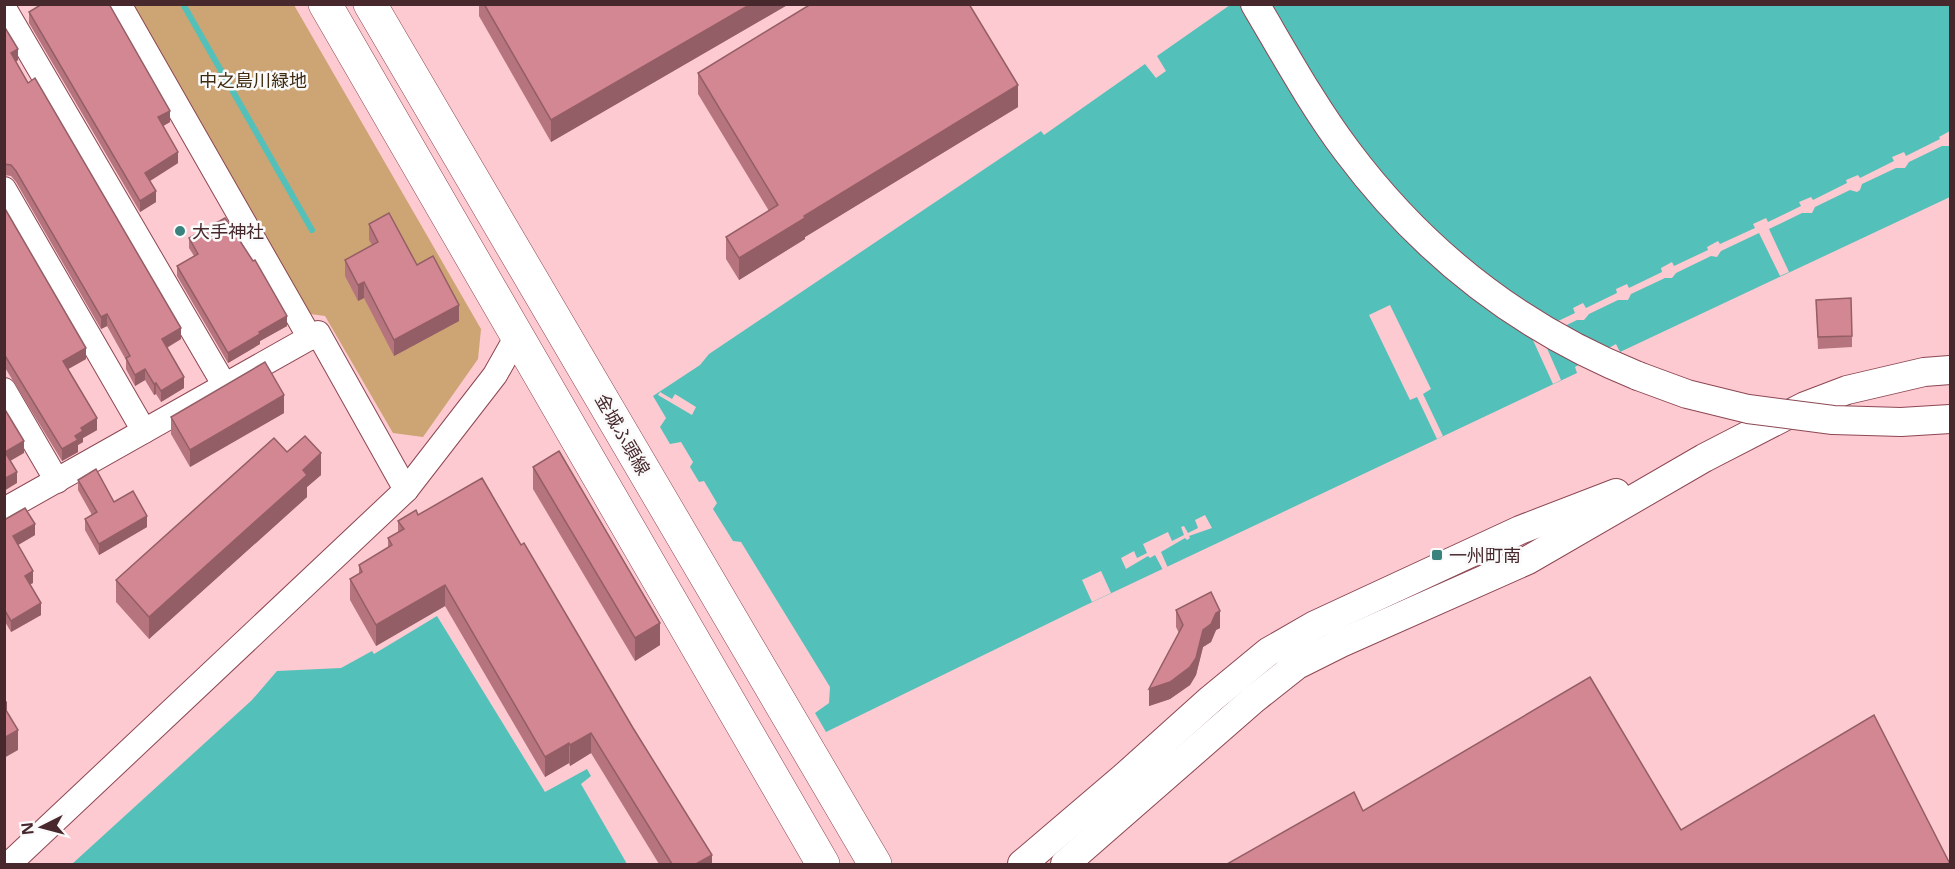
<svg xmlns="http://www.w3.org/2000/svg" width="1955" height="869" font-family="'Open Sans','Noto Sans JP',sans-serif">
<rect width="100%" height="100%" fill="#fccad0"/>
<polygon fill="#cda473" points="124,5 294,5 481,329 478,359 423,437 393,433 325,316 303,313"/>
<g fill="#54c0ba">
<polygon points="1230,5 1950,5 1950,197 1620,352 1616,344 1605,350 1607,357 1587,369 1583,362 1575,367 1577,373 1082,607 826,732 815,713 829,703 830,687 741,542 733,541 713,509 717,503 704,481 699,482 690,467 693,462 681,442 670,444 660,427 666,418 653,396 700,365 709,354 1041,131 1044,135 1145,64 1156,78 1166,71 1157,56"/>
<polygon points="437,616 545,792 587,769 591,776 581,784 627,864 72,864 252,700 277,671 341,668 372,651 374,654"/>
</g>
<g fill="#fccad0">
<polygon points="1950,131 1950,146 1942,146 1909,162 1905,168 1896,168 1862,184 1860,190 1857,192 1850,190 1815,207 1812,213 1802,213 1769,229 1789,272 1780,276 1759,233 1721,251 1717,257 1711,256 1676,273 1672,278 1665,278 1631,294 1628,300 1618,300 1589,314 1584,320 1577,320 1542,337 1561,380 1553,384 1532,338 1535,332 1575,313 1573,308 1583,303 1586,308 1617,293 1616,289 1627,284 1629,288 1662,272 1661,268 1672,262 1674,266 1708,250 1707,247 1718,241 1720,244 1755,228 1753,224 1766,218 1768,222 1801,206 1799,202 1811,197 1813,200 1847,183 1846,180 1858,175 1860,178 1894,161 1892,157 1904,152 1906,156 1940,139 1939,137"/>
<polygon points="1390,305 1431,389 1423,394 1443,436 1437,439 1417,397 1410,400 1369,315"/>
<polygon points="660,392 672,399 675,394 696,407 692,415 658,395"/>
<polygon points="1205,515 1212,528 1189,536 1190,538 1187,540 1185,538 1161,552 1168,568 1163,570 1155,555 1150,558 1148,556 1126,569 1121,558 1134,551 1137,558 1147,553 1143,544 1168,532 1172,541 1184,535 1181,527 1184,526 1188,533 1198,528 1195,520"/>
<polygon points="1101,571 1111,593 1092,602 1082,580"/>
</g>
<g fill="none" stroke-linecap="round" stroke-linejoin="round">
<polyline stroke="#54c0ba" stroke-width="6" points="183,4 312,230"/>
<g stroke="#8c4753" stroke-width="26">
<g id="minor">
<polyline points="119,4 310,338"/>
<polyline points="4,8 225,386"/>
<polyline points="4,189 144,431"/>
<polyline points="4,390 57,481"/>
<polyline points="4,510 318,333 406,490"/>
<polyline points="9,864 406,490 495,375 517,336"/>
</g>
</g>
<g stroke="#8c4753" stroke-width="30">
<g id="tertiary">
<path d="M1255,4C1284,53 1313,106 1347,151C1424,254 1519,328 1638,376"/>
<polyline points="1022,864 1123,778 1211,699 1268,652 1315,625 1520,530 1616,493"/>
<polyline points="1065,864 1254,699 1297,665 1341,643 1528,560 1704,458 1805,406 1847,390 1924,372 1950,370"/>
</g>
</g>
<g stroke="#8c4753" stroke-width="34">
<g id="primary">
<polyline points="325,4 823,864"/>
<polyline points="370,4 875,864"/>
</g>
</g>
<use href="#minor" stroke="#fff" stroke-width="24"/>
<use href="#tertiary" stroke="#fff" stroke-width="28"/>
<use href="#primary" stroke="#fff" stroke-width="33"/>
<g stroke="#8c4753" stroke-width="30" stroke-linecap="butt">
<polyline id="tertiary-bridge" points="1638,376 1687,394 1748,409 1833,420 1901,422 1950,419"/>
</g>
<use href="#tertiary-bridge" stroke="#fff" stroke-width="28"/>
</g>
<g fill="#b5747e">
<polygon points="479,4 789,4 551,142 479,16"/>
<polygon points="29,12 170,122 163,126 178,163 150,181 156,202 140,212 29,23"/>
<polygon points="4,26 18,60 16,62 181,339 167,348 184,388 161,402 156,394 154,395 145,380 135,386 126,369 126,360 107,326 101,329 16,182 11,176 4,175"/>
<polygon points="698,73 1018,107 805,237 805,239 739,280 726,259 726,237 769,211 698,94"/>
<polygon points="4,207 86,359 68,369 97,430 83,438 83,442 78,445 78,452 62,461 4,366"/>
<polygon points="369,224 417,265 459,321 394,356 364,298 358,301 345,276 345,260 372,245 369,240"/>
<polygon points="189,238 287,326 260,341 260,344 228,363 177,276 177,266 194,256 189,248"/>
<polygon points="1816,300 1852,336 1852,347 1818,349"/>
<polygon points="284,413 190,467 171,434 171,417"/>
<polygon points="287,452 321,475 307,487 307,497 149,639 116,602 116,580"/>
<polygon points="533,467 660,645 635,661 533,489"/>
<polygon points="78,480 114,502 147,527 99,555 85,530 85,519 92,515 78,490"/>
<polygon points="418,515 521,545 712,864 659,864 591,753 570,766 569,763 545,777 445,606 376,646 350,600 350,579 359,574 359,565 388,548 388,538 398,532 398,521"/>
<polygon points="4,520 35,535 18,545 33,583 30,584 41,615 11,632 4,620"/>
<polygon points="1176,610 1220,628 1216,630 1211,642 1203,647 1196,675 1190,685 1170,699 1149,706 1179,633 1176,627"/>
</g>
<g fill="#945e66">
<polygon points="751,4 789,4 551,142 551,120"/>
<polygon points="18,49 18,60 11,64 11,53"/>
<polygon points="1018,85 1018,107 805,237 805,239 739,280 739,258 804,216"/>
<polygon points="170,111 170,122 158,129 158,117"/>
<polygon points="178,152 178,163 145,184 145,173"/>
<polygon points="156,191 156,202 140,212 140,201"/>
<polygon points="364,282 364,298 358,301 358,285"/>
<polygon points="459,305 459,321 394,356 394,340"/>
<polygon points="107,314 107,326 101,329 101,317"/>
<polygon points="287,316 287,326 260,341 260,344 228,363 228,353 259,332"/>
<polygon points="181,328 181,339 162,350 162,339"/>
<polygon points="86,348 86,359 63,372 63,361"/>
<polygon points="145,369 145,380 135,386 135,375"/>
<polygon points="184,377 184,388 161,402 161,391"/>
<polygon points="156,383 156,394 154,395 154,384"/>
<polygon points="284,395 284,413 190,467 190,450"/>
<polygon points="97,418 97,430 83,438 83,442 78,445 78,452 62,461 62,449 81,428"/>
<polygon points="24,441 24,453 5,464 5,452"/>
<polygon points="321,453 321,475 307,487 307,497 149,639 149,617"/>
<polygon points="17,472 17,483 4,491 4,479"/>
<polygon points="147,516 147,527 99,555 99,544"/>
<polygon points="35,524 35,535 13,548 13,536"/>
<polygon points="33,571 33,583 25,587 25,576"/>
<polygon points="445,585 445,606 376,646 376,625"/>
<polygon points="41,603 41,615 11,632 11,621"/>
<polygon points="1220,611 1220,628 1216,630 1211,642 1203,647 1196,675 1190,685 1170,699 1149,706 1149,689 1203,630 1216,613"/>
<polygon points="660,623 660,645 635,661 635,638"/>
<polygon points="7,701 7,722 4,723 4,703"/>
<polygon points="18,730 18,750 4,758 4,738"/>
<polygon points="591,733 591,753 570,766 570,745"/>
<polygon points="569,743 569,763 545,777 545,757"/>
<polygon points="712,855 712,864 696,864"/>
</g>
<g fill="#d38792" stroke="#945e66" stroke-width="1.5">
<polygon points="42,4 109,4 170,111 158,117 178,152 145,173 156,191 140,201 29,12"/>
<polygon points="484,4 751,4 551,120"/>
<polygon points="811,4 969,4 1018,85 804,216 805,218 739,258 726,237 778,205 698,73"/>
<polygon points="4,26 18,49 11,53 28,83 35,78 181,328 162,339 184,377 161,391 156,383 154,384 145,369 135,375 126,358 130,356 107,314 101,317 16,171 11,165 4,164"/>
<polygon points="4,207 86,348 63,361 97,418 81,428 83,431 75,436 78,440 62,449 4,354"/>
<polygon points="389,213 417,265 433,256 459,305 394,340 364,282 358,285 345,260 378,242 369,224"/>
<polygon points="225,218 253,261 255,260 287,316 259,332 260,334 228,353 177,266 198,254 189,238"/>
<polygon points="1851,298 1852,336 1818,337 1816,300"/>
<polygon points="265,362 284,395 190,450 171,417"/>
<polygon points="4,408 24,441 5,452 17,472 4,479"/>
<polygon points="305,436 321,453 303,470 307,475 149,617 116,580 274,438 287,452"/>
<polygon points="559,451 660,623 635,638 533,467"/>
<polygon points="96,469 114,502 133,491 147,516 99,544 85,519 97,512 78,480"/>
<polygon points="482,478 521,545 524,543 633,728 712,855 696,864 672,864 591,733 570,745 569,743 545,757 445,585 376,625 350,579 362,572 359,565 392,545 388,538 404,529 398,521 416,510 418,515"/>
<polygon points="25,508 35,524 13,536 33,571 25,576 41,603 11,621 4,609 4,520"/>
<polygon points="1211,592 1220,611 1216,613 1211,624 1203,630 1196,658 1190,667 1170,682 1149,689 1183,625 1176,610"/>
<polygon points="1590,677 1681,830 1874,715 1950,864 1227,864 1354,792 1363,811"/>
<polygon points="4,707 18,730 4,738"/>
</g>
<g fill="#3a827e" stroke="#fafafa" stroke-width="2">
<circle cx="180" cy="231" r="6"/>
<rect x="1431" y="549" width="12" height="12" rx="3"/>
</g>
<g text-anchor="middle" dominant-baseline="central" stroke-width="5" stroke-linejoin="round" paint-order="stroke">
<g font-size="18" fill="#402b10" stroke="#fafafa">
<text x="253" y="80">中之島川緑地</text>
</g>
<g font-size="18" fill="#47282c" stroke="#fafafa" text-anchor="start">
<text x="192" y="231">大手神社</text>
<text x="1449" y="555">一州町南</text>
</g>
<g font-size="18" fill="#47282c" stroke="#fafafa">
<text transform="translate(623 434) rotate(60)">金城ふ頭線</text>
</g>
</g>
<rect width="1955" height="869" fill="none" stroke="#47282c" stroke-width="12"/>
<g transform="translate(42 827) rotate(264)" stroke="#fafafa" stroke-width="4.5" paint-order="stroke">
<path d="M0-4.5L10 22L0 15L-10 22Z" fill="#47282c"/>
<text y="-9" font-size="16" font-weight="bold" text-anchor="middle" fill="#47282c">N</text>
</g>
</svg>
